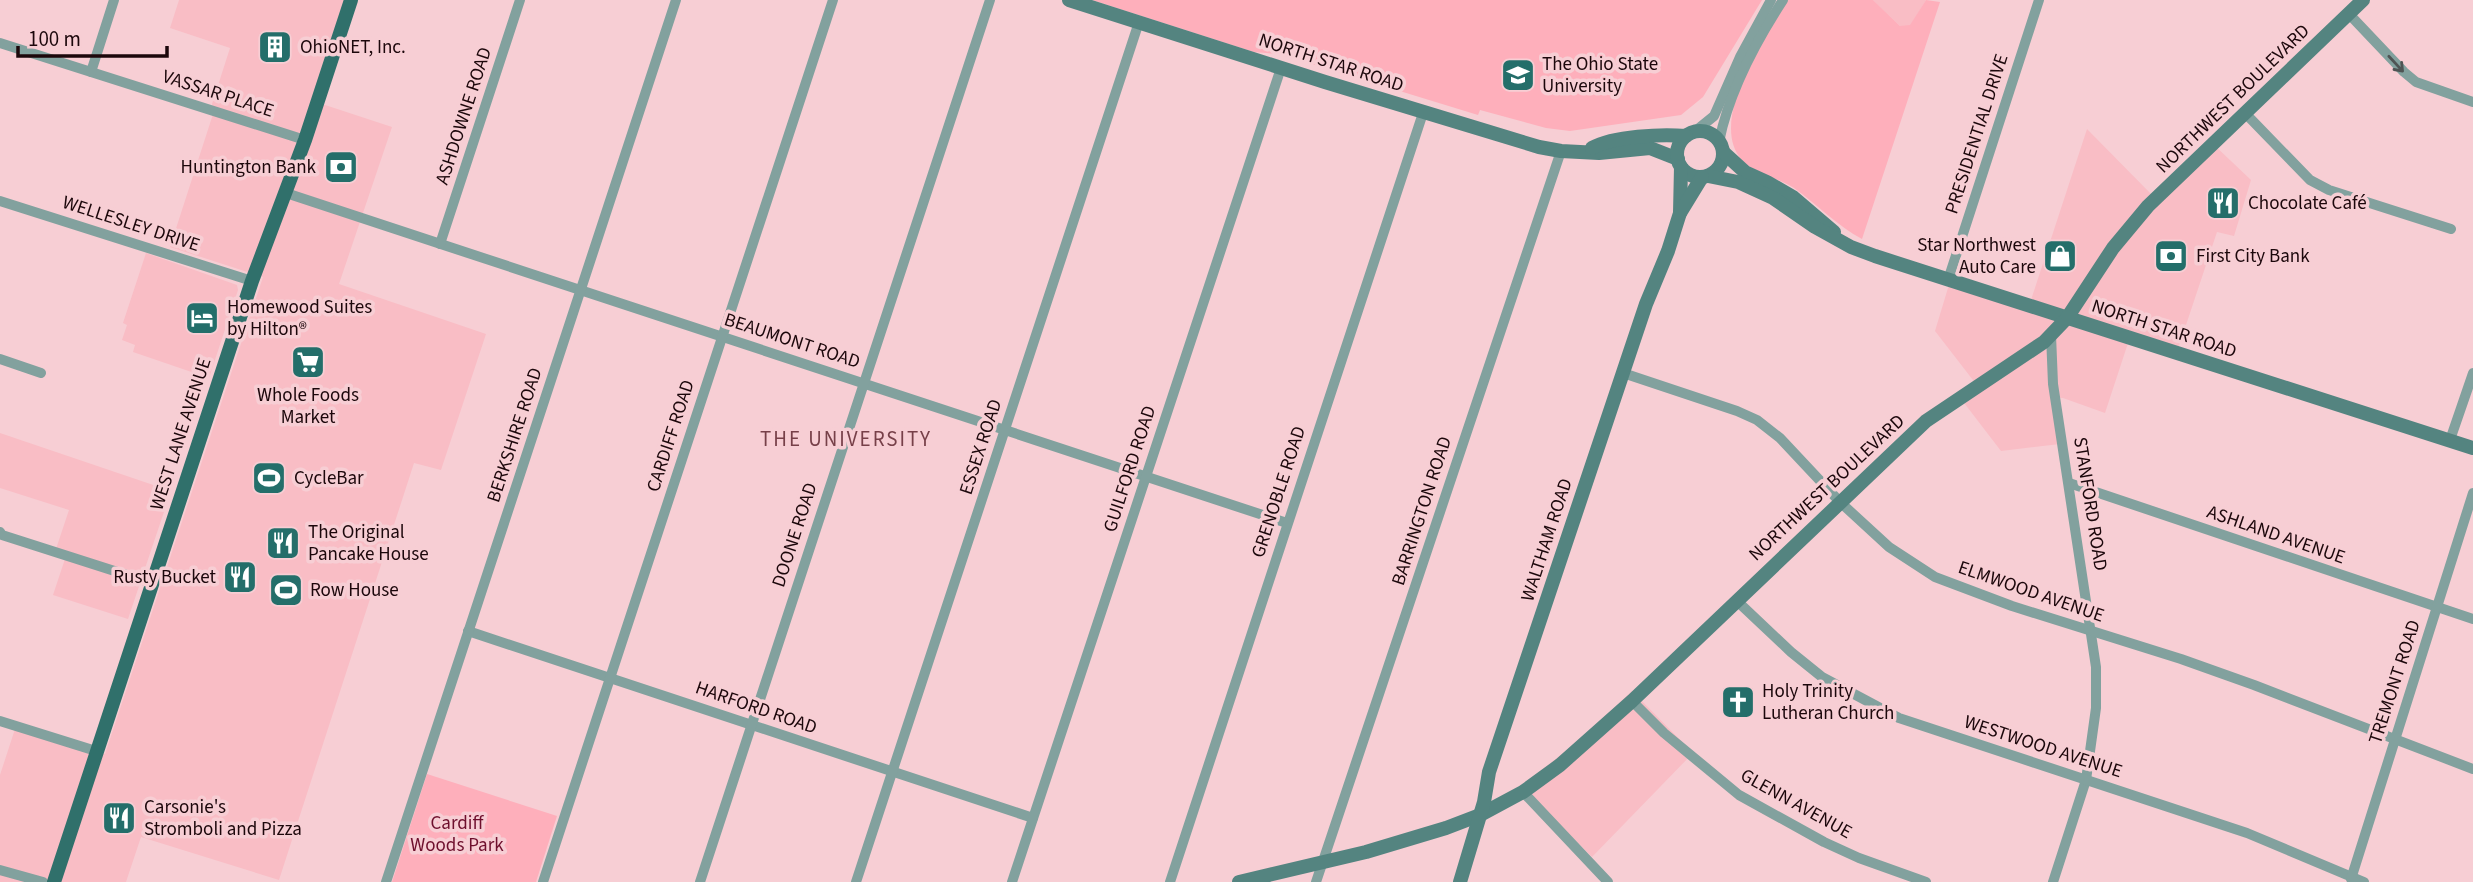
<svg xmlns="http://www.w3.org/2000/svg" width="2473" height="882" font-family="'Source Sans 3',sans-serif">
<rect width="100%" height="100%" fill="#f7ced4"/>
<g fill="#f9bdc5">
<polygon points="179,0 349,0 316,102 392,127 339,284 486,334 441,470 414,463 279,880 141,837 126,882 0,882 0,775 16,726 105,754 263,277 170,247 214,111 212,104 230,48 170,28"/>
<polygon points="1873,0 1926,0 1910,26 1900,26"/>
<polygon points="2087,129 2154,197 2212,143 2251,180 2234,236 2217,232 2176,355 2129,340 2105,413 2063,398 2052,397 2060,444 2001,451 1958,395 1976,384 1935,331 1951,278 2030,303"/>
<polygon points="146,253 237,285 238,290 209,378 133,352 135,345 122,340 127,325 123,323"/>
<polygon points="0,433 171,491 128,619 53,595 66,556 55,552 69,510 0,488"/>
<polygon points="1632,691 1693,753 1592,857 1521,786 1580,740"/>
</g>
<g fill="#feafbb">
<polygon points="1092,0 1762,0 1703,97 1681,115 1570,131 1546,128 1480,110 1478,115 1279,54 1254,52"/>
<path d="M1786,0H1873L1900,26L1910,25L1926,0L1940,2L1862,239C1837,226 1817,204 1794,188C1778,178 1755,174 1742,160C1707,122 1765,36 1786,0Z"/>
<polygon points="427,774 557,816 536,882 392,882"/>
</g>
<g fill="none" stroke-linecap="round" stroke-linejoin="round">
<g stroke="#82a19e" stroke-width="10">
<polyline points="2349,14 2404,72 2416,82 2473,102"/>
<polyline points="0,43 305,140"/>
<polyline points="91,72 114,0"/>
<polyline points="2245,113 2310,180 2329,190 2451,229"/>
<polyline points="1693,133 1714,116 1740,57 1771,0"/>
<path d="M1719,142C1729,91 1755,43 1783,0"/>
<polyline points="286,193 1287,523"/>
<polyline points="0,201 252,281"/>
<polyline points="440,244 520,0"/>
<polyline points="1948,280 2039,0"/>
<polyline points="2051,335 2053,384 2096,667 2096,708 2086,780 2053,882"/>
<polyline points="0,359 41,373"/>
<polyline points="1623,373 1737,411 1757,420 1780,438 1840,502 1889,547 1935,577 2012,606 2181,659 2254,685 2473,769"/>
<polyline points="2450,440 2473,373"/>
<polyline points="2069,483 2473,619"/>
<polyline points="0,532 2,535 152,583"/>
<polyline points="1737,601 1791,652 1822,677 1899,718 2247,833 2364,882"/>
<polyline points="468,631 1033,818"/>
<polyline points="1632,701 1664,733 1739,795 1824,842 1859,858 1926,882"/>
<polyline points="0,721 96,751"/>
<polyline points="1523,792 1608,882"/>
<polyline points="0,870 43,882"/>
<polyline points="2351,879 2473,493"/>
<polyline points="386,882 676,0"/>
<polyline points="543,882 833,0"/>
<polyline points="700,882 990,0"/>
<polyline points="856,882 1139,22"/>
<polyline points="1012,882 1281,68"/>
<polyline points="1170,882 1423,113"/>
<polyline points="1316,882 1561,151"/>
</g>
<g stroke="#548480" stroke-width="14">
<polyline points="1069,0 1325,82 1539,147 1561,151 1599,153 1650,148 1678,159"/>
<circle cx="1700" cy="154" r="23"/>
<path d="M1592,148C1614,136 1661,134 1686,136"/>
<polyline points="1723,152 1745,172 1767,182 1793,197 1834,232"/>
<polyline points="1708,176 1738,182 1773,198 1815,227 1851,247 1875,256 2473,448"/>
<polyline points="1680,213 1681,167"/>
<polyline points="1239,882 1366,852 1446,828 1480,815 1523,792 1560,765 1632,701 1926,421 2044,342 2067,318 2113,248 2148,206 2363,0"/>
<polyline points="1460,882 1484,802 1489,772 1646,304 1668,251 1680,213 1702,177"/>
</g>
<polyline stroke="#30706b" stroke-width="14" points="54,882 252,281 305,140 351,0"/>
</g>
<defs><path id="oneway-shaft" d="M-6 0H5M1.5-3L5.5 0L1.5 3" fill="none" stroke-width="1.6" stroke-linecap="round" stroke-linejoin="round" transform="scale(1.75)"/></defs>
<use stroke="#4f5454" href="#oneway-shaft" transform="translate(2396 64) rotate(47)"/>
<defs>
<g id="building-square" transform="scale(1.75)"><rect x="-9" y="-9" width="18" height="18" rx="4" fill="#246e6a" stroke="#f7ced4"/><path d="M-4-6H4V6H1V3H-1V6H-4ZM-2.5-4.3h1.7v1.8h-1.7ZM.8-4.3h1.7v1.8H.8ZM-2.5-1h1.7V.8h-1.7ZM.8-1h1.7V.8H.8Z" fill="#fff"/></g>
<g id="university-square" transform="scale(1.75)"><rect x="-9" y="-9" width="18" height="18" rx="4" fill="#246e6a" stroke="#f7ced4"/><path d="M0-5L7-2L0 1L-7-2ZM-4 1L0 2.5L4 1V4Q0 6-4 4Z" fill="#fff"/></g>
<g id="bank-square" transform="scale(1.75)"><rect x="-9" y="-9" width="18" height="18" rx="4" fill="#246e6a" stroke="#f7ced4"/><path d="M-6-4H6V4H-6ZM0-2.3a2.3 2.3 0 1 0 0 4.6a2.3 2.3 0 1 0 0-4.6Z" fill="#fff"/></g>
<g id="restaurant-square" transform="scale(1.75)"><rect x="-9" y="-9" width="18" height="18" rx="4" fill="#246e6a" stroke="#f7ced4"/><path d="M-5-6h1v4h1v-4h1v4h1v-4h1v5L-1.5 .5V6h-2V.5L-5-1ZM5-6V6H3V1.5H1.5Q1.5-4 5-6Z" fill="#fff"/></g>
<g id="shop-square" transform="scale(1.75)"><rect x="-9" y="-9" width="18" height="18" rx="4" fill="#246e6a" stroke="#f7ced4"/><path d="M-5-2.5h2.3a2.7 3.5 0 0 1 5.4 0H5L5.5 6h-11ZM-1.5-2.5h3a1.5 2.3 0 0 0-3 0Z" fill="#fff"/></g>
<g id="hotel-square" transform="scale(1.75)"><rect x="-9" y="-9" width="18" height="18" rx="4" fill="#246e6a" stroke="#f7ced4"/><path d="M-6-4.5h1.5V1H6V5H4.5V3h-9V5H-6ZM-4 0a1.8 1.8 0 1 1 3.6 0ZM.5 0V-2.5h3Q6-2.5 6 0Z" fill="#fff"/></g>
<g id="supermarket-square" transform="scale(1.75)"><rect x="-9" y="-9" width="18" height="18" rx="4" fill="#246e6a" stroke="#f7ced4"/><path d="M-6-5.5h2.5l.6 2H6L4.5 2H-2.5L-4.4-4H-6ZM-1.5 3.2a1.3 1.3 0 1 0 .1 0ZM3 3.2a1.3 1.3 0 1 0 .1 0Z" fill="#fff"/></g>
<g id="stadium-square" transform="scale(1.75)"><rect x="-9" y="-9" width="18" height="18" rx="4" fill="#246e6a" stroke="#f7ced4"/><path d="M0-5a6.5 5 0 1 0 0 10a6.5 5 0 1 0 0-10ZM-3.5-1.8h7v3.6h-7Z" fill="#fff"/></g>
<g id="church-square" transform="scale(1.75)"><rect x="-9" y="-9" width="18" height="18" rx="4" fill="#246e6a" stroke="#f7ced4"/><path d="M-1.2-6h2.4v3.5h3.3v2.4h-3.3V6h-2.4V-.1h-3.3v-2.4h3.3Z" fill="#fff"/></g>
</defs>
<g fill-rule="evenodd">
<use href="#building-square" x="275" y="47"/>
<use href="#university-square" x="1518" y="75"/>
<use href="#bank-square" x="341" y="167"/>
<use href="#restaurant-square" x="2223" y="203"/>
<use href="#shop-square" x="2060" y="256"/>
<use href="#bank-square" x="2171" y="256"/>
<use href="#hotel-square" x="202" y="318"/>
<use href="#supermarket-square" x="308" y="362"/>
<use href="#stadium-square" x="269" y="478"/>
<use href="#restaurant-square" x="283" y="543"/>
<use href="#restaurant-square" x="240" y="577"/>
<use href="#stadium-square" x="286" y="590"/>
<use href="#church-square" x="1738" y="702"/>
<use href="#restaurant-square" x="119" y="818"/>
</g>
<g text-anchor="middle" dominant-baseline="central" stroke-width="7" stroke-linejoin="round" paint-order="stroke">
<g font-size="19" fill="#1c070b" stroke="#f7ced4" text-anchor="start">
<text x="300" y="47">OhioNET, Inc.</text>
<text x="1542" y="64">The Ohio State<tspan x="1542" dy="22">University</tspan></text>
<text x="316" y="167" text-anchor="end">Huntington Bank</text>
<text x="2248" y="203">Chocolate Café</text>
<text x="2036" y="245" text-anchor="end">Star Northwest<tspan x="2036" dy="22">Auto Care</tspan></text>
<text x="2196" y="256">First City Bank</text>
<text x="227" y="307">Homewood Suites<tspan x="227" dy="22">by Hilton®</tspan></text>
<text x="308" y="395" text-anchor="middle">Whole Foods<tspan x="308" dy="22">Market</tspan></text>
<text x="294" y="478">CycleBar</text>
<text x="308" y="532">The Original<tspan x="308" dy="22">Pancake House</tspan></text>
<text x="216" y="577" text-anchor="end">Rusty Bucket</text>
<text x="310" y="590">Row House</text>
<text x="1762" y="691">Holy Trinity<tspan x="1762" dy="22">Lutheran Church</tspan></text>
<text x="144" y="807">Carsonie's<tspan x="144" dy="22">Stromboli and Pizza</tspan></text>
</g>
<g font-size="19" fill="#1c070b" stroke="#f7ced4">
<text transform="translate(1331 63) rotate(18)">NORTH STAR ROAD</text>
<text transform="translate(218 94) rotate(18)">VASSAR PLACE</text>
<text transform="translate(2233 99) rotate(-44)">NORTHWEST BOULEVARD</text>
<text transform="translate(464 116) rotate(-72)">ASHDOWNE ROAD</text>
<text transform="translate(1977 134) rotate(-72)">PRESIDENTIAL DRIVE</text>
<text transform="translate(131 224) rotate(18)">WELLESLEY DRIVE</text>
<text transform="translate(2164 329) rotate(18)">NORTH STAR ROAD</text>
<text transform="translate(792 341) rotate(18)">BEAUMONT ROAD</text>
<text transform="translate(181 434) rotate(-72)">WEST LANE AVENUE</text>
<text transform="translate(515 435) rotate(-72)">BERKSHIRE ROAD</text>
<text transform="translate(671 436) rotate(-72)">CARDIFF ROAD</text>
<text transform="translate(981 447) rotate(-72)">ESSEX ROAD</text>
<text transform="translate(1130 469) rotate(-72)">GUILFORD ROAD</text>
<text transform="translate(1827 488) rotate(-43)">NORTHWEST BOULEVARD</text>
<text transform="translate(1279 492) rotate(-72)">GRENOBLE ROAD</text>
<text transform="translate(2090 504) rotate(81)">STANFORD ROAD</text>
<text transform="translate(1422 511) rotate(-72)">BARRINGTON ROAD</text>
<text transform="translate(795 535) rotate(-72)">DOONE ROAD</text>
<text transform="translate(2276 535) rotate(19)">ASHLAND AVENUE</text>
<text transform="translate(1547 540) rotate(-72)">WALTHAM ROAD</text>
<text transform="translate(2031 592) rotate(19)">ELMWOOD AVENUE</text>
<text transform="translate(2395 682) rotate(-72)">TREMONT ROAD</text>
<text transform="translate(756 708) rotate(19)">HARFORD ROAD</text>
<text transform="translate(2043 747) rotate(18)">WESTWOOD AVENUE</text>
<text transform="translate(1796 804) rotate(29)">GLENN AVENUE</text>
</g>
<g font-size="19" fill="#6e0f2d" stroke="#f7ced4">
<text x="457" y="823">Cardiff<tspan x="457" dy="22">Woods Park</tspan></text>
</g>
<g font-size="21" letter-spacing="2" fill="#774049" stroke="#f7ced4">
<text x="846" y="439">THE UNIVERSITY</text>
</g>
</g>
<path d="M18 46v10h149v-10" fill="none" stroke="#1c070b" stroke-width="3.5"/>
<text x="28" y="46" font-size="21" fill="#1c070b" stroke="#f7ced4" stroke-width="5" paint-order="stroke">100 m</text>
</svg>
